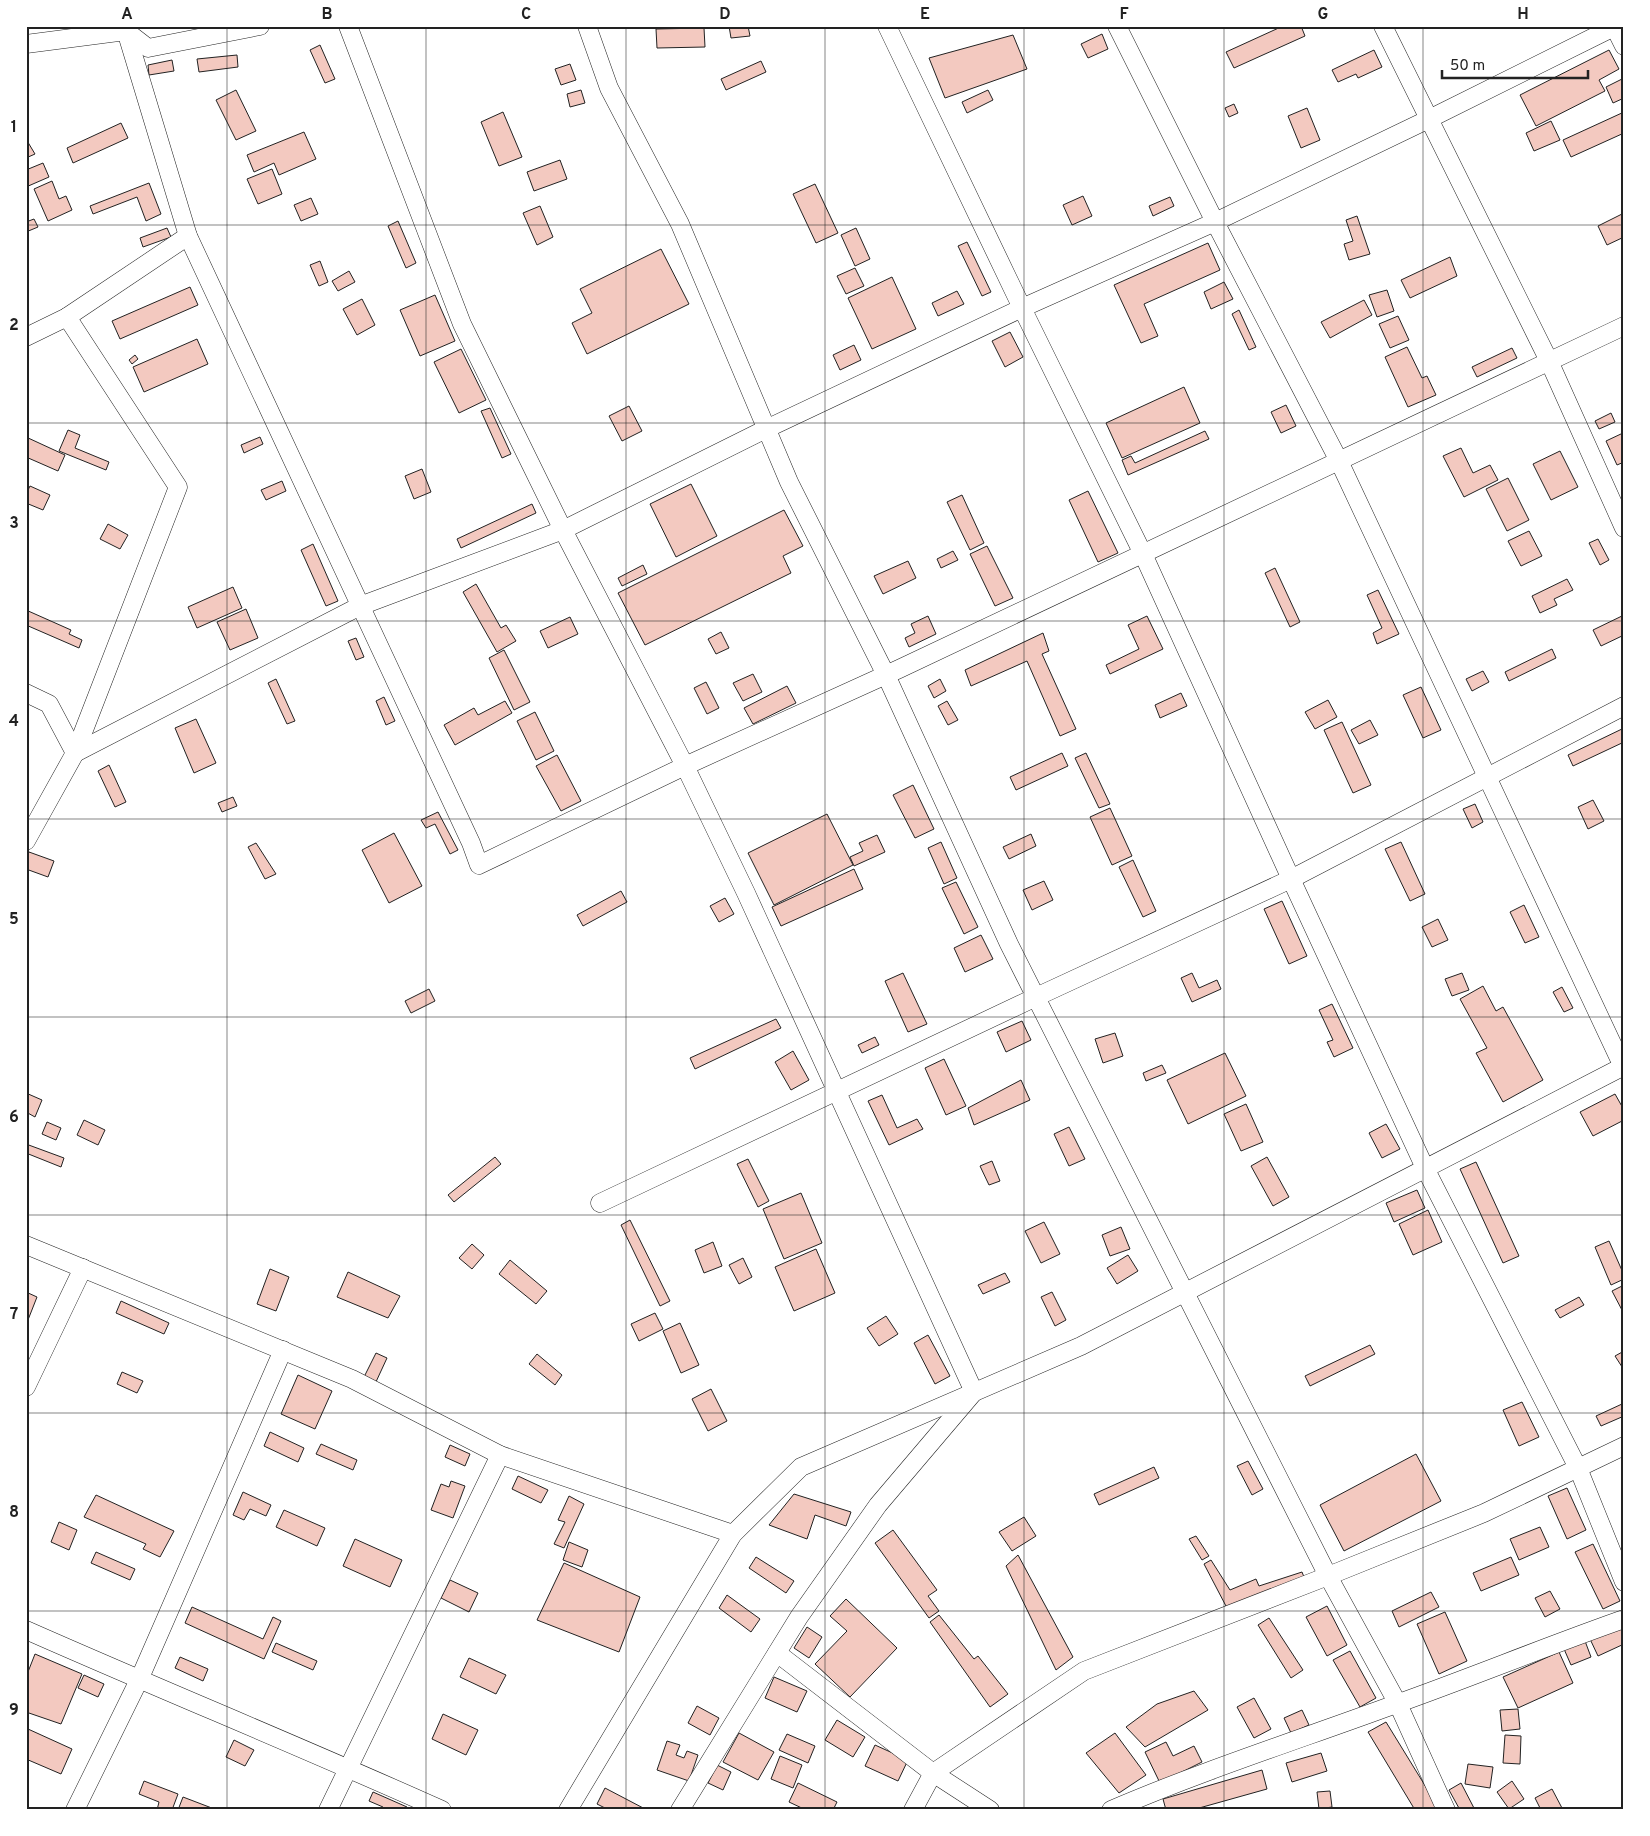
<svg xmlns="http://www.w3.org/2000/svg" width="1650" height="1836" font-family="Overpass,sans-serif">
<rect width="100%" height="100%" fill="#fff"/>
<g fill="#f3c9c0" stroke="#222">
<polygon points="729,26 748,26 750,36 731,38"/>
<polygon points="1283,26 1301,26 1305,36 1234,68 1226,52"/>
<polygon points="704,28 705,47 657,48 656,29"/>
<polygon points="1102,34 1108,49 1088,58 1081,44"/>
<polygon points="1013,35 1027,69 945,98 929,58"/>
<polygon points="320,45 335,79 325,83 310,50"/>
<polygon points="1374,50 1382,67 1358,78 1356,74 1338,82 1332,70"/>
<polygon points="1609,50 1619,69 1599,80 1605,91 1536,126 1520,95"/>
<polygon points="237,55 238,67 199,72 197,59"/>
<polygon points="172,60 174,71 149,75 148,65"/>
<polygon points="761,61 766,72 726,90 721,79"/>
<polygon points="570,64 576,80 561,85 555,69"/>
<polygon points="1624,78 1624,98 1613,103 1606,87"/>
<polygon points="236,90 256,131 236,140 216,100"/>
<polygon points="581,90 585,103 570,107 567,94"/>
<polygon points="988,90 993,100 967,113 962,102"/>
<polygon points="1234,104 1238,113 1229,117 1225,108"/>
<polygon points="1307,108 1320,140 1301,148 1288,116"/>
<polygon points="503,112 522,157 499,166 481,122"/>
<polygon points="1624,112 1624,133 1571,157 1563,140"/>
<polygon points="1551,121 1560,140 1534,151 1526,133"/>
<polygon points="121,123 128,138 73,163 67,148"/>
<polygon points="304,132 316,159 279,175 274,163 254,172 247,155"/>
<polygon points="26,139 35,154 26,158"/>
<polygon points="560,160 567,179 534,191 527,172"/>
<polygon points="43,163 49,177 26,187 26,170"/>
<polygon points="272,169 282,194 258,204 247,179"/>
<polygon points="52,181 59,199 66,196 72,210 48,221 34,189"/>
<polygon points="149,183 161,214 146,221 137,197 93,214 90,206"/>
<polygon points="815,184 838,233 816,243 793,194"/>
<polygon points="1083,196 1092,216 1072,225 1063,205"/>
<polygon points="1170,197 1174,206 1153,216 1149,206"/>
<polygon points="311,198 318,214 301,221 294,205"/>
<polygon points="540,206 553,237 537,245 523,213"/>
<polygon points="1624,213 1624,237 1607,245 1598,226"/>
<polygon points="1357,216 1370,254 1349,260 1344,244 1353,241 1346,220"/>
<polygon points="34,219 38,227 26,232 26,222"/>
<polygon points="398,221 416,263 406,268 388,226"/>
<polygon points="167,228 171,237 143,247 140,238"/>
<polygon points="856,228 870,259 855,266 841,235"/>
<polygon points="967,242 991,292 982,296 958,246"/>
<polygon points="1208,243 1220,270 1144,304 1158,336 1141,343 1114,285"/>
<polygon points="661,249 689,304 587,354 572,323 592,313 580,289"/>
<polygon points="1450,257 1457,276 1410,298 1401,280"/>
<polygon points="320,261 328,282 319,286 310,265"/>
<polygon points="855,268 864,286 846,294 837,276"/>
<polygon points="349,271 355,282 338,291 332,281"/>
<polygon points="892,277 916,329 872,349 848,298"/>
<polygon points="1224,282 1233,299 1211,309 1204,292"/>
<polygon points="190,287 198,305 120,339 112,321"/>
<polygon points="1387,290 1394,311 1377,317 1369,295"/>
<polygon points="957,291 964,304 938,316 932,303"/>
<polygon points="435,295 455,341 420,356 400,310"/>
<polygon points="362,299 375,325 357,335 343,309"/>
<polygon points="1364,300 1372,315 1330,338 1321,322"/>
<polygon points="1239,310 1256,347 1249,350 1232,314"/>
<polygon points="1398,316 1409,340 1390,348 1379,324"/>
<polygon points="1010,332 1023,357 1005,367 992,341"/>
<polygon points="197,339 208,364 144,392 133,367"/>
<polygon points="854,345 861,360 840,370 833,355"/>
<polygon points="1407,347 1422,378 1427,376 1436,395 1408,407 1385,357"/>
<polygon points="1512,348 1517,358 1477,377 1472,367"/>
<polygon points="461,349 486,400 459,413 434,362"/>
<polygon points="135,355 138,359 132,364 129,360"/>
<polygon points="1184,387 1200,423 1122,458 1106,423"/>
<polygon points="1286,405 1296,426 1281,433 1271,412"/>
<polygon points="629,406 642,431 622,441 609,416"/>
<polygon points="490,408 511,454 502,458 481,411"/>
<polygon points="1611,413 1615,422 1599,429 1595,421"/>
<polygon points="68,430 80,435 75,448 109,462 106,470 59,451"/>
<polygon points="1205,431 1209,439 1128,475 1122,460 1131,456 1135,463"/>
<polygon points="1623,433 1624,462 1617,465 1606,441"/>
<polygon points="26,437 65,455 58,471 26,457"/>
<polygon points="260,437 263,444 244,453 241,445"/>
<polygon points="1461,448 1473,473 1490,465 1498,480 1464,497 1443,456"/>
<polygon points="1560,451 1578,487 1551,500 1533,464"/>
<polygon points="422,469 431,492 414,499 405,476"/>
<polygon points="1508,478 1529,520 1507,531 1486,489"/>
<polygon points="282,481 286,491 266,500 261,490"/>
<polygon points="691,484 717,536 676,557 650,504"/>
<polygon points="30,486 50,495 43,510 26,503 26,494"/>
<polygon points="1088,491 1118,553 1098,562 1069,500"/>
<polygon points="962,495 984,543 970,550 947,502"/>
<polygon points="532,504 536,513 461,548 457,539"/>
<polygon points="784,510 803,546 783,556 791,573 645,645 618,593"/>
<polygon points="108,524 128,535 120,549 100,539"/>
<polygon points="1529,531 1542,556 1521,566 1508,541"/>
<polygon points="1598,539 1609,560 1600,565 1589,543"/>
<polygon points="313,544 338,601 326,606 301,550"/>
<polygon points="987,546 1013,598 995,606 970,554"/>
<polygon points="953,551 958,560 941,568 937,559"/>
<polygon points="908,561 916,578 883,594 874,576"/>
<polygon points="643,565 647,574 622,586 618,578"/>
<polygon points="1275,568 1300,622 1290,627 1265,573"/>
<polygon points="1567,579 1573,590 1554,599 1557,605 1540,613 1532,596"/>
<polygon points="476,584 501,628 506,625 516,641 497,652 463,592"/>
<polygon points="233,587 242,608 197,628 188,607"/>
<polygon points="1378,590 1399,634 1377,644 1373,633 1382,628 1367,595"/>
<polygon points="246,609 258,638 230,650 217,622"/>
<polygon points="26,610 71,630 69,634 82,640 79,648 26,625"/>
<polygon points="1624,615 1624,635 1601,646 1593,630"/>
<polygon points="928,616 936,634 909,647 905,638 915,633 911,624"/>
<polygon points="1147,616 1163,649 1110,674 1106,665 1139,649 1128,625"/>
<polygon points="570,617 578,634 548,648 540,631"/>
<polygon points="721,632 729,648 716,654 708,639"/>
<polygon points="1043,633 1049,651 1042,654 1076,729 1060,736 1027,661 971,686 965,670"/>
<polygon points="356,638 364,657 356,660 348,641"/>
<polygon points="1552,649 1556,658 1509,681 1505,672"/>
<polygon points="504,650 530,702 514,710 489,658"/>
<polygon points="1483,671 1489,682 1472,691 1466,679"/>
<polygon points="753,674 762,692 743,701 733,683"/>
<polygon points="276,679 295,721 287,724 268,683"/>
<polygon points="940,679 946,691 934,698 928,686"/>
<polygon points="706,682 719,708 707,714 694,688"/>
<polygon points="787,686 796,703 753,724 744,708"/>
<polygon points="1421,687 1441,730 1423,738 1403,695"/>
<polygon points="1181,693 1187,706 1160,718 1155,705"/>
<polygon points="384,697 395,721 386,725 376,701"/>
<polygon points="1328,700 1337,717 1315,729 1305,712"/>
<polygon points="505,701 512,713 455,745 444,725 474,708 478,715"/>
<polygon points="947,701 958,720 948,725 938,706"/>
<polygon points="535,712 554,751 536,760 517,721"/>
<polygon points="196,719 216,763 194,773 175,728"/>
<polygon points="1370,720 1378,735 1359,744 1351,730"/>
<polygon points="1342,722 1371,785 1353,793 1324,730"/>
<polygon points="1624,728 1624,742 1573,766 1568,755"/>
<polygon points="1062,753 1068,766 1016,790 1010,777"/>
<polygon points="1086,753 1110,804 1099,808 1075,758"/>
<polygon points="557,755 581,801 561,811 536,766"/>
<polygon points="109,765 126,802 115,807 98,771"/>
<polygon points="913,785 934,829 915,838 893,795"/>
<polygon points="233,797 237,806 222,812 218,803"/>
<polygon points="1593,800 1604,821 1588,829 1578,807"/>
<polygon points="1475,804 1483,822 1472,828 1463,809"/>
<polygon points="1110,808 1132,856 1112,865 1090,817"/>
<polygon points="438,812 458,850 450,854 435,824 426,828 421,820"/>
<polygon points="827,814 853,865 774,905 748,853"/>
<polygon points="394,833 422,886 389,903 362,850"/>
<polygon points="1031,834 1036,846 1009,859 1003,847"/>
<polygon points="877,835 885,852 854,866 850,857 863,851 859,843"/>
<polygon points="941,842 957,878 944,884 928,848"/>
<polygon points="1401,842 1425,894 1410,901 1385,849"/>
<polygon points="256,843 276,874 265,879 248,847"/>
<polygon points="29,852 54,861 48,877 26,869 26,860"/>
<polygon points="1133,860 1156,911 1143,917 1119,867"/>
<polygon points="854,869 863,889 781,926 772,907"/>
<polygon points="1044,881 1053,900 1032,910 1023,890"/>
<polygon points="956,882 978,927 964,934 942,888"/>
<polygon points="621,891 627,902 583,926 577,915"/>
<polygon points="725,898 734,914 719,922 710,906"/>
<polygon points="1282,901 1307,956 1289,964 1264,909"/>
<polygon points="1524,905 1539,937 1525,943 1510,912"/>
<polygon points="1438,919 1448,940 1432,947 1422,927"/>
<polygon points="981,935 993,959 965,972 954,948"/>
<polygon points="903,973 927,1024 908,1032 885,981"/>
<polygon points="1192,973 1199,988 1217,980 1221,989 1192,1002 1181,978"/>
<polygon points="1462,973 1469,990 1452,996 1445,979"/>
<polygon points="1483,986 1496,1011 1503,1007 1543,1080 1503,1102 1476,1053 1487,1048 1460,999"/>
<polygon points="1562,987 1573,1008 1564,1012 1553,992"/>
<polygon points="429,989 435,1001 411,1013 405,1001"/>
<polygon points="1332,1004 1353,1048 1334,1057 1327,1042 1333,1040 1319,1010"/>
<polygon points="776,1019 781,1028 695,1069 690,1058"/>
<polygon points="1022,1021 1031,1040 1006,1052 997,1032"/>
<polygon points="1115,1033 1123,1056 1103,1063 1095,1039"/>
<polygon points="875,1037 879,1045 862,1053 858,1045"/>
<polygon points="793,1051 809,1080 791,1090 775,1062"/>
<polygon points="1225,1053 1246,1096 1188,1124 1167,1080"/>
<polygon points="944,1059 966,1106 946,1115 925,1068"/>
<polygon points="1162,1065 1166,1073 1146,1081 1143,1073"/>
<polygon points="1021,1080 1030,1100 974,1125 968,1108"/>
<polygon points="26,1093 42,1100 35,1117 26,1112"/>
<polygon points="1615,1094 1624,1110 1624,1120 1593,1136 1580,1112"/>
<polygon points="882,1095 897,1128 917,1119 923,1129 889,1145 868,1101"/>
<polygon points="1246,1104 1263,1142 1241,1151 1224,1114"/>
<polygon points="84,1120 105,1130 98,1145 77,1135"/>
<polygon points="47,1122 61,1128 56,1140 42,1134"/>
<polygon points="1386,1124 1400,1149 1382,1158 1369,1133"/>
<polygon points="1069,1127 1085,1159 1069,1166 1054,1134"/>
<polygon points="26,1144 64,1158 61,1167 26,1153"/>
<polygon points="495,1157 501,1164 454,1202 448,1195"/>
<polygon points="1267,1157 1289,1197 1273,1206 1251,1166"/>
<polygon points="748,1159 769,1201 758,1207 737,1164"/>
<polygon points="992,1161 1000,1181 989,1185 980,1166"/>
<polygon points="1476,1162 1519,1256 1503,1263 1460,1169"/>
<polygon points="1417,1190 1425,1208 1394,1222 1386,1203"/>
<polygon points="801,1193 822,1243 784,1259 763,1209"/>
<polygon points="1428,1210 1442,1242 1413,1255 1399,1224"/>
<polygon points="630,1220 670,1301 660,1306 621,1225"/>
<polygon points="1044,1222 1060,1254 1041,1263 1025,1231"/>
<polygon points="1121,1227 1130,1249 1110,1256 1102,1235"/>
<polygon points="1609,1241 1624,1275 1624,1279 1611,1285 1595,1247"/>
<polygon points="713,1242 722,1266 704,1273 695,1250"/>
<polygon points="472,1244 484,1255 472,1269 459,1258"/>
<polygon points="816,1249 835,1293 794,1311 775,1267"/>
<polygon points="1128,1255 1138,1271 1117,1284 1107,1268"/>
<polygon points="743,1258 752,1277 739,1284 729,1265"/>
<polygon points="510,1260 547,1291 536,1304 499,1274"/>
<polygon points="270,1269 289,1277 276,1311 257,1304"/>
<polygon points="348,1272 400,1296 388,1318 337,1297"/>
<polygon points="1005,1273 1010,1282 983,1294 978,1285"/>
<polygon points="1624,1285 1624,1311 1623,1312 1612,1291"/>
<polygon points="26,1292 37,1297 26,1325"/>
<polygon points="1052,1292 1066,1320 1055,1326 1041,1297"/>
<polygon points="1579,1297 1584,1305 1560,1318 1555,1310"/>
<polygon points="121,1301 169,1323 164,1334 116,1313"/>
<polygon points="655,1313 663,1329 639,1341 631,1324"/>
<polygon points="886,1316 898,1334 879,1346 867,1328"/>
<polygon points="680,1323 699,1365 681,1373 663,1331"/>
<polygon points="928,1335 950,1376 935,1384 914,1343"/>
<polygon points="1370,1345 1375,1354 1310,1386 1305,1376"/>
<polygon points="1624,1351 1624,1370 1615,1356"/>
<polygon points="376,1353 387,1358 375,1384 363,1379"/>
<polygon points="537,1354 562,1375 555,1385 529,1364"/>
<polygon points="122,1372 143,1381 137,1393 117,1384"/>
<polygon points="298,1375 332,1391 315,1429 281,1414"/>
<polygon points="711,1389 727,1421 708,1431 692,1399"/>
<polygon points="1522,1402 1539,1437 1519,1446 1503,1410"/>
<polygon points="1622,1404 1624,1416 1601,1426 1596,1416"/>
<polygon points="270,1432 304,1448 298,1462 264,1446"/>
<polygon points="321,1444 357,1460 353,1470 316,1454"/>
<polygon points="450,1445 470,1454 465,1466 445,1457"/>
<polygon points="1416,1454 1441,1501 1344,1551 1320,1505"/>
<polygon points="1248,1461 1263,1489 1252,1495 1237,1466"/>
<polygon points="1154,1467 1159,1478 1099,1505 1094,1494"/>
<polygon points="518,1476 548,1490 541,1503 512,1489"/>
<polygon points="451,1481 465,1486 453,1518 431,1510 441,1484 449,1487"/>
<polygon points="1567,1488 1586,1530 1567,1539 1548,1496"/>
<polygon points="243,1492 271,1505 266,1516 250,1509 244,1520 233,1515"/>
<polygon points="794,1494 851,1512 846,1526 815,1515 807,1539 769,1525"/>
<polygon points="96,1495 174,1531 160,1557 143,1549 146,1544 84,1517"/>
<polygon points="569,1496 584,1504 564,1548 554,1544 565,1522 558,1520"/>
<polygon points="284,1510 325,1528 317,1546 276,1527"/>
<polygon points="1024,1517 1036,1536 1012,1551 999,1532"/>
<polygon points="59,1522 77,1530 69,1550 51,1542"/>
<polygon points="1540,1527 1549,1547 1519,1560 1510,1539"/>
<polygon points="893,1530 937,1590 928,1596 939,1611 929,1618 875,1543"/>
<polygon points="1196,1536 1209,1556 1202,1560 1189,1539"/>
<polygon points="355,1539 402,1560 390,1587 343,1566"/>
<polygon points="569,1542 588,1550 582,1567 563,1560"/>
<polygon points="1593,1544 1620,1601 1603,1609 1575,1552"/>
<polygon points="96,1552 135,1569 130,1580 91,1563"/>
<polygon points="1018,1555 1073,1657 1056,1670 1006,1566"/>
<polygon points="756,1557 794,1581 786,1593 749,1568"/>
<polygon points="1511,1557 1519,1575 1481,1591 1473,1573"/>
<polygon points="1211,1560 1230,1590 1256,1579 1259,1586 1302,1572 1306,1582 1227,1608 1204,1564"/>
<polygon points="564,1563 640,1597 619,1652 537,1620"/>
<polygon points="450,1580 478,1593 469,1612 441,1598"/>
<polygon points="1550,1591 1560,1609 1545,1617 1535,1598"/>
<polygon points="1431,1592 1439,1607 1399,1627 1392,1611"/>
<polygon points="727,1595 760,1619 751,1632 719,1608"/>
<polygon points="846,1599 897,1648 850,1697 815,1664 847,1631 830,1616"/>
<polygon points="1327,1606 1347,1645 1327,1656 1306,1617"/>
<polygon points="192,1607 263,1639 273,1617 281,1621 264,1659 185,1623"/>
<polygon points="1445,1612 1467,1661 1439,1674 1417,1624"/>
<polygon points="939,1615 974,1659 978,1656 1008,1694 990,1707 930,1622"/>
<polygon points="1269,1618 1303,1670 1291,1678 1258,1625"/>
<polygon points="1624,1624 1624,1644 1598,1656 1590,1639"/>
<polygon points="807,1627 822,1637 809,1658 794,1648"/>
<polygon points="1585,1641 1591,1657 1571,1665 1564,1649"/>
<polygon points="276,1643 317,1661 313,1670 272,1652"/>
<polygon points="1350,1651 1376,1698 1360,1707 1333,1660"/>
<polygon points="1559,1652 1573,1683 1518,1708 1503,1677"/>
<polygon points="35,1654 82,1674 61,1724 26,1712 26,1677"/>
<polygon points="180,1657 208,1669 203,1681 175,1668"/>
<polygon points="469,1658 506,1675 496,1694 460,1677"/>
<polygon points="84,1675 104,1684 98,1697 78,1688"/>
<polygon points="774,1677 807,1691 797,1712 765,1698"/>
<polygon points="1194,1691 1208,1710 1145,1747 1126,1727 1157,1704"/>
<polygon points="1254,1698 1271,1729 1254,1738 1237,1707"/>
<polygon points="697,1706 719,1718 710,1735 688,1723"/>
<polygon points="1518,1709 1520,1729 1502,1731 1500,1710"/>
<polygon points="1302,1710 1309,1725 1291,1733 1284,1718"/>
<polygon points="443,1714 478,1730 466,1755 432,1739"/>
<polygon points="837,1720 865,1737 853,1757 825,1740"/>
<polygon points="1386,1722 1440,1810 1415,1810 1368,1732"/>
<polygon points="28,1729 72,1749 61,1774 26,1759 26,1733"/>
<polygon points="739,1733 774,1752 758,1780 723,1762"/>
<polygon points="1115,1733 1146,1775 1119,1793 1086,1753"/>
<polygon points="787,1734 815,1746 808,1763 779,1750"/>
<polygon points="1505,1735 1521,1736 1520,1764 1503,1763"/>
<polygon points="234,1740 254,1750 245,1766 226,1757"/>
<polygon points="667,1741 680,1745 676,1755 684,1758 687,1751 698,1755 689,1781 657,1770"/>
<polygon points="1166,1742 1173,1756 1194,1746 1202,1762 1160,1783 1145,1752"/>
<polygon points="875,1745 908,1760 898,1781 865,1766"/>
<polygon points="1321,1753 1327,1771 1292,1782 1286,1763"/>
<polygon points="780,1756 802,1765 793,1788 771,1779"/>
<polygon points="1468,1764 1493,1767 1490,1788 1465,1784"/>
<polygon points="717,1765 731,1772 723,1790 708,1783"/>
<polygon points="1262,1770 1267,1789 1192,1810 1166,1810 1163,1799"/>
<polygon points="144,1781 178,1794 172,1810 157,1810 159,1802 139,1794"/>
<polygon points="1512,1781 1524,1799 1509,1809 1497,1792"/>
<polygon points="798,1783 837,1802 833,1810 806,1810 789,1802"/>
<polygon points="1461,1783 1475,1810 1460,1810 1449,1790"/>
<polygon points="605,1788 647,1810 609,1810 597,1804"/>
<polygon points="1552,1789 1562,1808 1558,1810 1541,1810 1535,1798"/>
<polygon points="1330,1791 1332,1807 1319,1809 1317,1792"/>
<polygon points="373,1792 407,1807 406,1810 382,1810 383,1807 369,1801"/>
<polygon points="183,1797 217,1810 178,1810"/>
</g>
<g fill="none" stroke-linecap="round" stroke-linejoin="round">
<g stroke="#222" stroke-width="19">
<g id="street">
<polyline points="122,26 126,31 188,236 471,843 479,865 685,766 899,669 1624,326"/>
<polyline points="348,26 462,324 563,530 685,766 746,893 974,1392 878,1505 799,1617 680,1810"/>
<polyline points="587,26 609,88 680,224 789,482 886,675 1009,944 1328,1576 1398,1704 1446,1810"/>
<polyline points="887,26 1022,308 1143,554 1291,879 1425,1168 1578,1468 1624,1582"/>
<polyline points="1117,26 1215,222 1339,461 1624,1069"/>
<polyline points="1383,26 1549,361 1624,528"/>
<polyline points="1614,26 1624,46"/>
<polyline points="26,44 126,31 148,48 260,26"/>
<polyline points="26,337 67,317 188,236"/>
<polyline points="26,693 49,704 75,753 360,606 563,530 766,429 1022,308 1215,222 1429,119 1614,27"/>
<polyline points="26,841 75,753 178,487 67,317"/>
<polyline points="600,1203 1036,997 1291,879 1624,706"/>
<polyline points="26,1245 352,1379 500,1455 733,1534"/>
<polyline points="26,1387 83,1268"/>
<path d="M26,1630C164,1691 304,1748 442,1810"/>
<polyline points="777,1653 933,1773 990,1810"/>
<polyline points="75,1810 139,1680 283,1350"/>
<polyline points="328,1810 500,1455"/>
<polyline points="568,1810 733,1534 801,1467 1081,1346 1624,1066"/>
<polyline points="913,1810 933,1773 1084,1671 1328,1576 1484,1513 1624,1446"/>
<path d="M1111,1810C1204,1770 1301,1739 1396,1704C1472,1677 1547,1646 1624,1619"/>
</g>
</g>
<use href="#street" stroke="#fff" stroke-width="18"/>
</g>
<path fill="none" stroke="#222" stroke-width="1" stroke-opacity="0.55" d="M227,26V1810M426,26V1810M626,26V1810M825,26V1810M1024,26V1810M1224,26V1810M1423,26V1810M26,225H1624M26,423H1624M26,621H1624M26,819H1624M26,1017H1624M26,1215H1624M26,1413H1624M26,1611H1624"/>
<rect width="1650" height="1836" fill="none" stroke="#ffffff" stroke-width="55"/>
<path d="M1442 70v8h146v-8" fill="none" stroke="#222222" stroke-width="2.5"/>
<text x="1450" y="70" font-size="15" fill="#222222" stroke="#ffffff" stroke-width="4" paint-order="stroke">50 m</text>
<rect x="28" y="28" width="1594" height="1780" fill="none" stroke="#222" stroke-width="2"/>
<g font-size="16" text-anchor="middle" font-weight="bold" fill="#222">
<text x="127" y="19">A</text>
<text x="327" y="19">B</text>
<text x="526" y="19">C</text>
<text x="725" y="19">D</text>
<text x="925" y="19">E</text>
<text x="1124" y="19">F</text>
<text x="1323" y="19">G</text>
<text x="1523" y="19">H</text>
<text x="14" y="132">1</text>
<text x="14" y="330">2</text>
<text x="14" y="528">3</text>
<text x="14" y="726">4</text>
<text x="14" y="924">5</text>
<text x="14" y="1122">6</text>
<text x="14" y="1319">7</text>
<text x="14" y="1517">8</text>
<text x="14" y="1715">9</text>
</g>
</svg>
